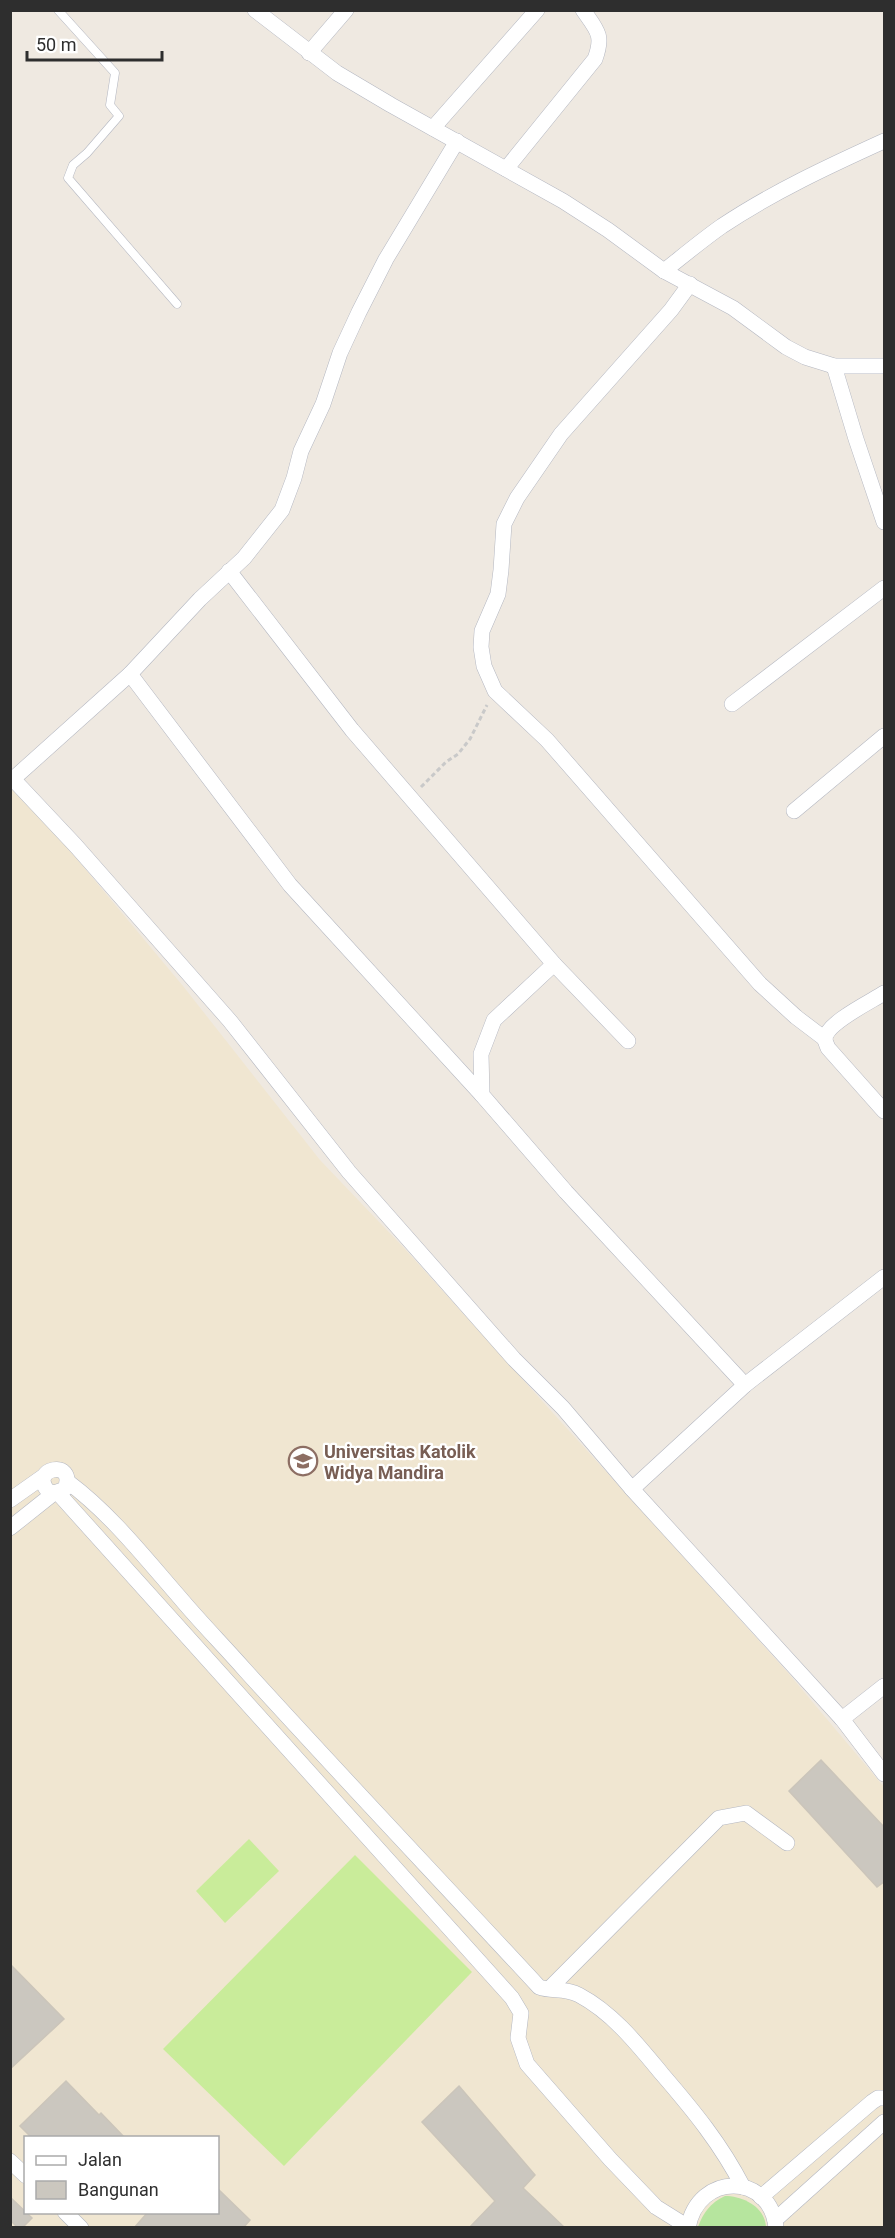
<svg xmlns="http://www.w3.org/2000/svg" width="895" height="2238" font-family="Roboto,sans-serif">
<rect width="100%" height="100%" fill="#efe9e1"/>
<path fill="#f0e6d1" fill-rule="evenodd" d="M10,779L183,986L320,1160L403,1247L789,1674L884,1787V2227H11ZM26,2138H218V2212H26Z"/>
<path fill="#b6e59e" d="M725,2196C743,2196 765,2207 766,2227H698C703,2213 710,2203 725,2196Z"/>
<g fill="#c9ec9a">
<polygon points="249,1839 279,1871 225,1923 196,1891"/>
<polygon points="355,1855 472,1972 284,2166 163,2049"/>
</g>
<g fill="#cbc7bf" stroke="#cbc5ba" stroke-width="1.5">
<polygon points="821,1760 885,1828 885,1881 877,1887 789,1791"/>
<polygon points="10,1964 64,2019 10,2069"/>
<polygon points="66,2081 99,2115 101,2113 125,2138 32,2138 20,2126"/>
<polygon points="459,2086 535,2175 523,2188 565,2228 469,2228 495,2201 422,2122"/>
<polygon points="218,2189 250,2220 243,2228 134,2228 148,2212 218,2212"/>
<polygon points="10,2197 32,2218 22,2228 18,2228 10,2220"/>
</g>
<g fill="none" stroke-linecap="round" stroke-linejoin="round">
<g stroke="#b4b7c1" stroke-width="9">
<polyline id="lane" points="58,10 115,73 110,105 119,116 87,153 73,165 68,178 177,304"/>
</g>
<g stroke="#b4b7c1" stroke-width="16">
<g id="street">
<polyline points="255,10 337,73 391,105 563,201 608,230 664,271 733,308 786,347 805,357 834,366 884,366"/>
<polyline points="309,53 346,10"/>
<polyline points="433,128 537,10"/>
<polyline points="457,141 386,259 359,312 340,353 323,404 301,451 294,478 282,510 244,558 200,599 130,674 13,779 76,846 230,1021 349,1172 514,1359 563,1408 632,1489 842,1719 884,1774"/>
<path d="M506,169L595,59C604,35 597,30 583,10"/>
<path d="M664,271C683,256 702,240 722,226C773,192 829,166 884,141"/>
<polyline points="690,284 671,310 561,434 517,498 504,524 501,570 498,594 482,631 481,647 484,666 495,691 547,740 760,984 796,1017 825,1039"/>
<polyline points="834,366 856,439 884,522"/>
<polyline points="229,571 352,730 554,964 494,1020 481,1054 482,1095 566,1192 745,1385"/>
<polyline points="130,674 290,885 482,1095"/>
<polyline points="732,704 884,588"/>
<polyline points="794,811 884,736"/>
<polyline points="554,964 628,1041"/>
<path d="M884,993C872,1001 826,1023 825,1039C825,1042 827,1045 828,1048L884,1111"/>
<path d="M68,1482C111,1514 146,1559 181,1599C202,1624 224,1646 245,1670C342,1777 441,1881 539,1987C552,1992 564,1987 579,1995C613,2013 638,2045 662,2074C693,2110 721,2144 743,2187"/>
<polyline points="632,1489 745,1385 884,1277"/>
<polyline points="58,1493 512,1998 521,2013 518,2038 527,2064 610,2159 656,2207 688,2227"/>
<polyline points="10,1500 44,1476"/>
<path d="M10,1528L54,1493L65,1489C77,1458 28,1468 48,1491L54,1493"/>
<polyline points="842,1719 884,1686"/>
<polyline points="550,1988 719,1818 746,1813 787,1843"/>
<polyline points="10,2161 26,2176"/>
<polyline points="761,2197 872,2102 878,2098 884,2098"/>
<polyline points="65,2212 81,2228"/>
<polyline points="775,2220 884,2122"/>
<path d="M688,2228C698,2171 771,2173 776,2228"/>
</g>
</g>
<polyline stroke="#c9c9c9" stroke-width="3" stroke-dasharray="4.5 3" stroke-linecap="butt" points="421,787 446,762 458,754 470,739 487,705"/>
<use href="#lane" stroke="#fff" stroke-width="8"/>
<use href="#street" stroke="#fff" stroke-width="15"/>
</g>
<defs>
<g id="university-ring" transform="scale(1.5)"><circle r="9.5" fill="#fff" stroke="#8d6e63" stroke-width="1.5"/><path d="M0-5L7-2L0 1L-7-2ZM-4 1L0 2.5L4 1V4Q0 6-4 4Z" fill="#8d6e63"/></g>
</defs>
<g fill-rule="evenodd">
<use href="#university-ring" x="303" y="1461"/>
</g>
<g text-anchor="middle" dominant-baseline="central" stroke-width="4.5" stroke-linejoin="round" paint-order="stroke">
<g font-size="18" font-weight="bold" fill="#785e54" stroke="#fff" text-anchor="start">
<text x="324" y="1451">Universitas Katolik<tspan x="324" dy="21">Widya Mandira</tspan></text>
</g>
</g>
<rect width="895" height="2238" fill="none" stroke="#2e2e2e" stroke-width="24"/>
<rect x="24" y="2136" width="195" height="78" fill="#ffffff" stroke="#ababab" stroke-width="1.5"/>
<rect x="36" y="2156" width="30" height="9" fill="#ffffff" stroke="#ababab" stroke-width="1.5"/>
<text x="78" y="2166" font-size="18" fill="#2e2e2e">Jalan</text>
<rect x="36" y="2181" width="30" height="18" fill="#cbc7bf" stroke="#ababab" stroke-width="1.5"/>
<text x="78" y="2196" font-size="18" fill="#2e2e2e">Bangunan</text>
<path d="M27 51v9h135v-9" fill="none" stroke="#2e2e2e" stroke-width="3"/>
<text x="36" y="51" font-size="18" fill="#2e2e2e" stroke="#ffffff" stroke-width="4.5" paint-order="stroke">50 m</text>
</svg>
